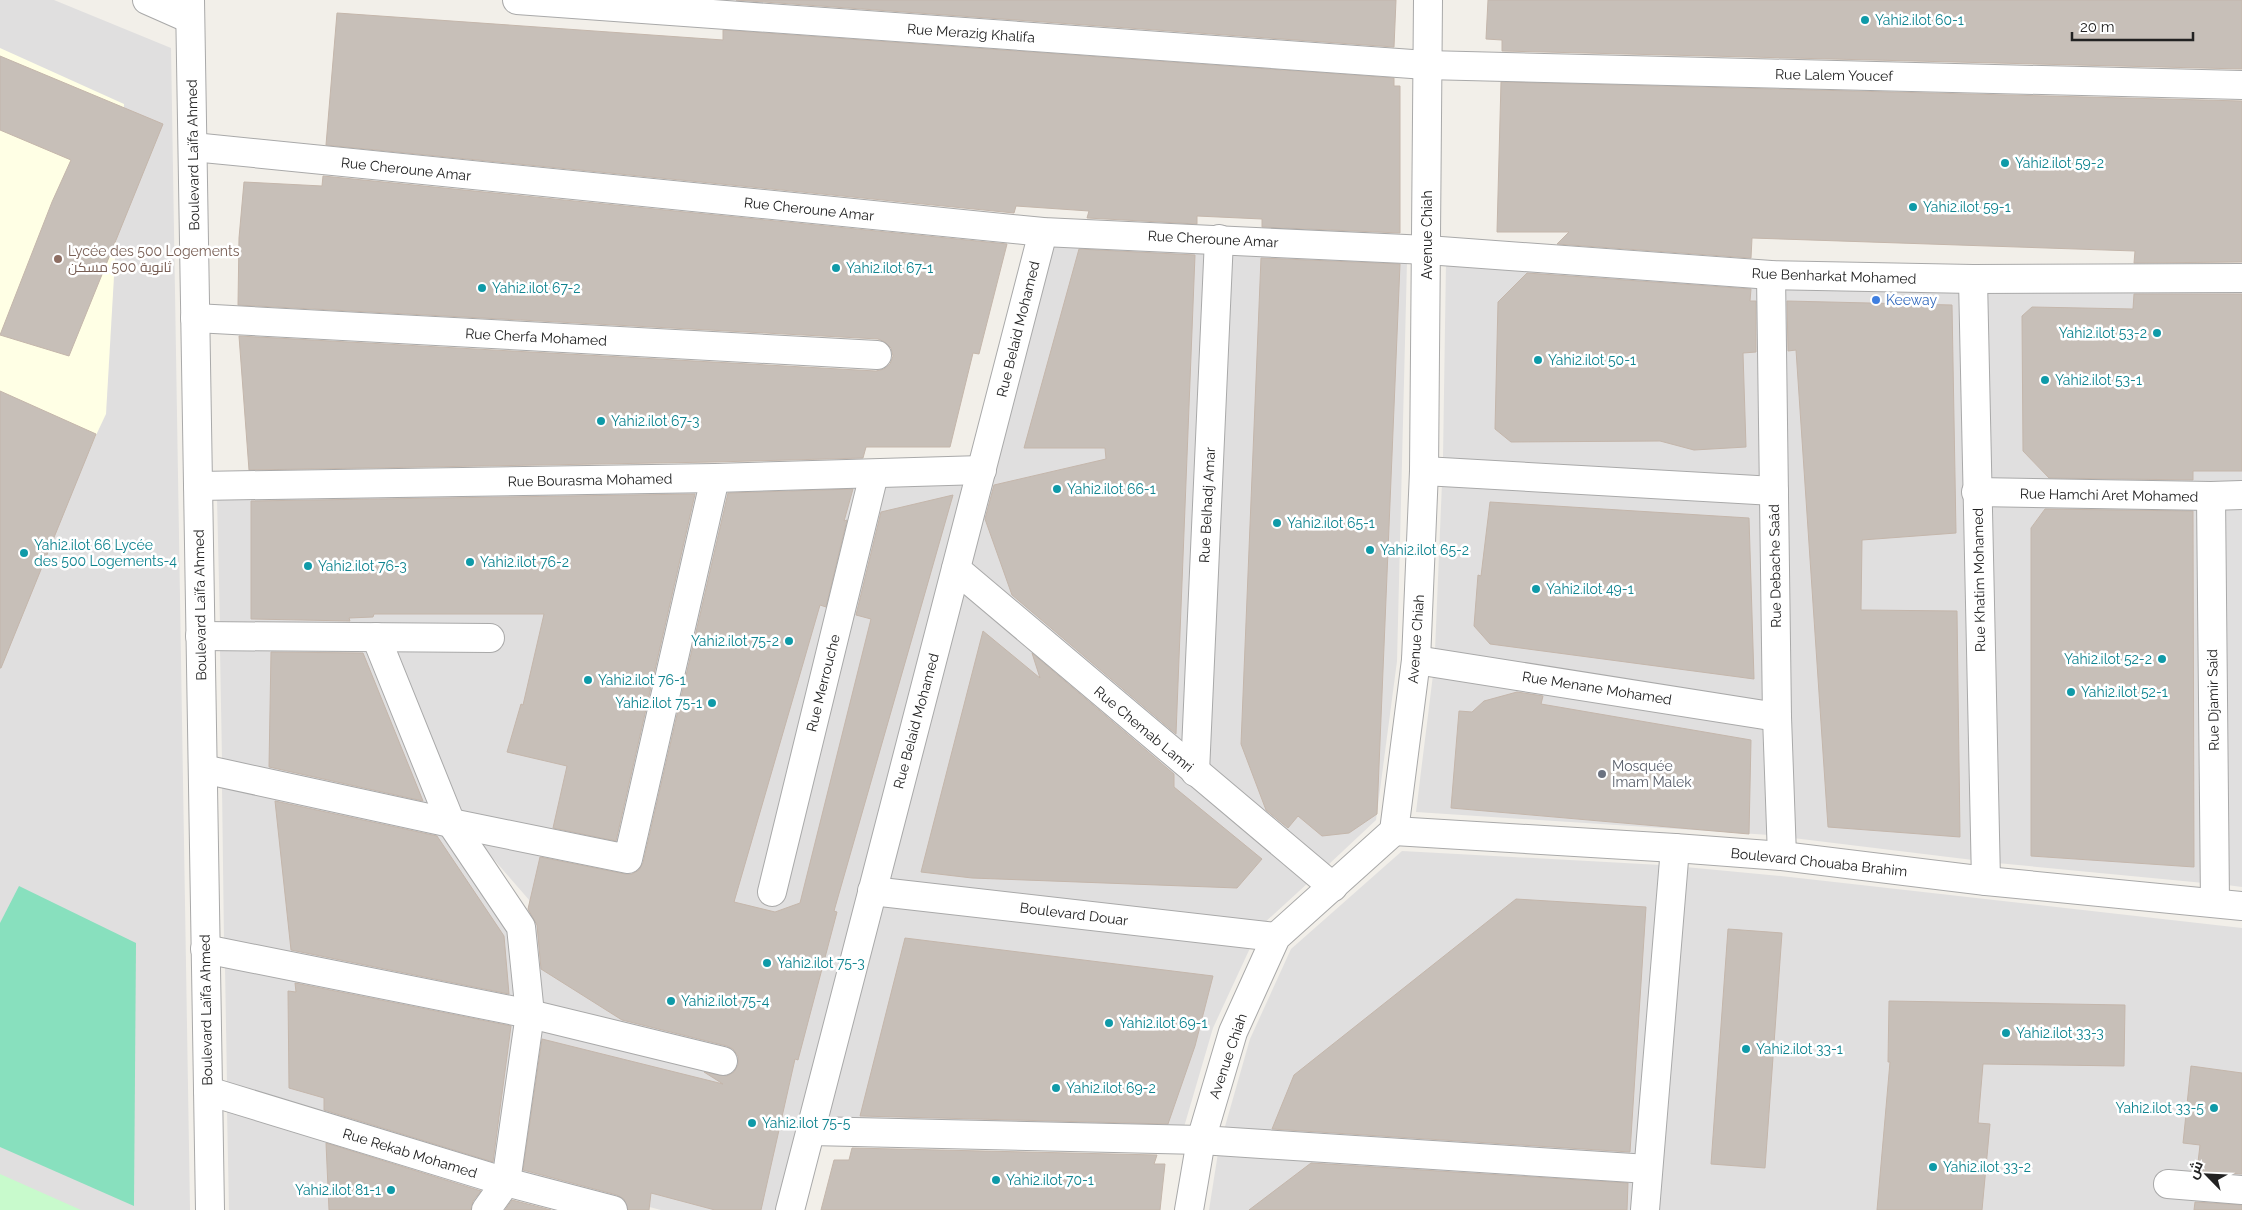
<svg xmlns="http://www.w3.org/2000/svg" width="2242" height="1210" font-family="Raleway,Cairo,sans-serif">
<rect width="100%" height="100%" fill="#f2efe9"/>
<g fill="#e0dfdf">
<polygon points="0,0 54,0 171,48 190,1210 0,1210"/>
<polygon points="1052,244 1206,251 1185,748 969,564"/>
<polygon points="1230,251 1407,261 1397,661 1376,820 1327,866 1207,765"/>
<polygon points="1446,262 1760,286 1762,478 1443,459"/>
<polygon points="1783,288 1961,290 1973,860 1793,838"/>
<polygon points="2242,289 2242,483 1988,480 1985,290"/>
<polygon points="967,483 778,1210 661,1210 520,1173 541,1003 528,915 530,901 477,840 621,870 725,491"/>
<polygon points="1442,483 1762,503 1765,702 1435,651"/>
<polygon points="701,491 619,845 461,813 394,650 220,625 217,498"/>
<polygon points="1989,505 2199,508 2204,883 1997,863"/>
<polygon points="2242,506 2242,887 2227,885 2223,507"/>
<polygon points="963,591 1309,882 1262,925 887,881"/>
<polygon points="220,648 368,650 432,806 222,760"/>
<polygon points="1433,675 1767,727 1770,835 1416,812"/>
<polygon points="222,786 445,834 510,931 517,999 224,941"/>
<polygon points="1402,851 1661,865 1637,1156 1224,1130 1250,1039 1291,949"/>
<polygon points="1685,867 1781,876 2242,928 2242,1210 1657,1210"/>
<polygon points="881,904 1251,946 1213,1028 1184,1127 826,1120"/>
<polygon points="225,966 516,1023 496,1167 227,1083"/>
<polygon points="227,1109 486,1188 471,1210 229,1210"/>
<polygon points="1218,1153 1635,1180 1632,1210 1209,1210"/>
</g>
<polygon fill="#ffffe5" points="0,48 124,104 106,414 0,639"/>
<polygon fill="#c8facc" points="0,1174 81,1210 0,1210"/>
<polygon fill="#88e0be" points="19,886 136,943 134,1206 0,1147 0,923"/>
<g fill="#c7bfb8" stroke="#c4b6ab">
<polygon points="736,0 1396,0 1394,47"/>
<polygon points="1488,0 2242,0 2242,69 1502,51 1502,40 1486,39"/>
<polygon points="337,13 723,40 723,30 1394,78 1394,86 1400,86 1400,233 1262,227 1262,219 1197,216 1197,224 1087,218 1089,211 1016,206 1014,213 326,145"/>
<polygon points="0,56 163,124 69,356 0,335 52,202 71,160 0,130"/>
<polygon points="1501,82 2242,101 2242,262 2134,263 2135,251 1752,238 1751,258 1557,244 1569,232 1497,232"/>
<polygon points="323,176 1007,244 979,354 973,353 950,447 866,447 863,458 715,462 249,470 239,336 876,371 884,369 890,364 893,356 891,348 885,342 878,339 238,305 239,238 244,182 322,186"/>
<polygon points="1079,249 1195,255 1176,734 1012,595 985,519 994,485 1106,459 1105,448 1024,448"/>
<polygon points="1261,258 1400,264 1377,814 1349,833 1322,836 1298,816 1288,828 1266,810 1241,744"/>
<polygon points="1527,273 1751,289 1750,301 1756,301 1756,352 1743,353 1746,447 1694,450 1660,441 1511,442 1495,429 1498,302"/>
<polygon points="2134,294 2242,294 2242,471 2193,471 2193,480 2049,478 2023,451 2022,316 2032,307 2133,309"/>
<polygon points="1787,301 1952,305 1956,533 1862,540 1861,610 1957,611 1960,837 1828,827 1796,350 1788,351"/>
<polygon points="0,391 96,434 1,668 0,668"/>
<polygon points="853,489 844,521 847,520 826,607 820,605 734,902 775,912 800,903 871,619 856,615 881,512 953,495 834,911 837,912 798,1060 795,1059 761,1210 715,1210 651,1193 649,1210 628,1210 624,1199 617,1195 523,1170 542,1039 723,1084 704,1072 727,1076 734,1072 738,1065 738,1056 733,1049 727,1046 622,1020 541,969 537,925 528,909 540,857 625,874 632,874 639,870 643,863 728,493"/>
<polygon points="695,494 616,841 553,828 567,766 507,752 521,704 523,705 544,614 374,614 373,617 349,618 350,621 251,619 251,501"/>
<polygon points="1490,502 1749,518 1754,679 1490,644 1474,626 1478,575 1481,576"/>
<polygon points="2045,509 2193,511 2194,867 2031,856 2031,528"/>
<polygon points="983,631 1040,678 1032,653 1174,774 1174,787 1262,859 1237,888 972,878 921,872"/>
<polygon points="271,652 363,653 423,801 269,767"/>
<polygon points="1517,692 1543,696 1541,704 1751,740 1749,834 1451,808 1459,711 1472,712 1484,701"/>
<polygon points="275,801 437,836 504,936 509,994 291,950"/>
<polygon points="1516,899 1646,907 1630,1152 1272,1129 1294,1075"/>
<polygon points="1728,929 1782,933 1765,1168 1711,1164"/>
<polygon points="905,938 1213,976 1195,1046 1168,1124 860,1116"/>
<polygon points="295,983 511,1026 493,1162 324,1110 324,1098 289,1088 288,991 296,992"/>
<polygon points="1889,1001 2125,1005 2124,1066 1983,1064 1978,1123 1990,1124 1982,1210 1877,1210 1890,1062 1888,1062"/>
<polygon points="2191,1066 2242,1073 2242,1174 2197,1171 2200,1145 2183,1143"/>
<polygon points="326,1143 481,1191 473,1201 471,1210 329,1210"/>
<polygon points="852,1148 1157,1155 1154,1164 1165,1164 1160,1210 821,1210 834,1160 849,1160"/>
<polygon points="1311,1163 1628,1183 1627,1210 1249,1210"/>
<polygon points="512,1200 551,1210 505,1210"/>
<polygon points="2195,1202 2242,1205 2242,1210 2194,1210"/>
</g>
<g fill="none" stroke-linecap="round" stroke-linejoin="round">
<g stroke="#a9a9a9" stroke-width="30">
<g id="minor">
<polyline points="147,0 190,19"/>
<polyline points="190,0 210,1210"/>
<polyline points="517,0 1426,65 2242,85"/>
<polyline points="193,147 1043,232 1427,250 1771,275 1973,279 2242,278"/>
<polyline points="1771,275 1777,717 1782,856"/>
<polyline points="1973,279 1986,881"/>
<polyline points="195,318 877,355"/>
<polyline points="1424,471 1774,491"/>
<polyline points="198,486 715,478 982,470"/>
<polyline points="1976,492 2211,496 2242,495"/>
<polyline points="2211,496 2215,903"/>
<polyline points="956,569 1333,887"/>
<polyline points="200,636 490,638"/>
<polyline points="376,637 451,823 521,927 530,1014 506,1182 486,1210"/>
<polyline points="1416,660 1777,717"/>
<polyline points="203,769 451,823 628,859 715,478"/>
<polyline points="1195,772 1219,239"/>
<polyline points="1394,831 1675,848 1782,856 1986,881 2242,906"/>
<polyline points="872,891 1276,937"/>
<polyline points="772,892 874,474"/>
<polyline points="205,949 530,1014 723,1061"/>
<polyline points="208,1091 506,1182 613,1210"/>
<polyline points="811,1131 1201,1140 1648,1169"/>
<polyline points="2168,1184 2242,1190"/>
<polyline points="790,1210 1043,232"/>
<polyline points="1189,1210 1201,1140 1233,1032 1276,937 1394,831 1416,660 1424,471 1428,0"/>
<polyline points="1645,1210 1675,848"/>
</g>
</g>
<use href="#minor" stroke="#fff" stroke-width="28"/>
</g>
<g fill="#0f9aa8" stroke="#fff" stroke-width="2">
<circle cx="1865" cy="20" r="5"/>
<circle cx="2005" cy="163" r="5"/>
<circle cx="1913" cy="207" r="5"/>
<circle cx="836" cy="268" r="5"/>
<circle cx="482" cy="288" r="5"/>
<circle cx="2157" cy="333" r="5"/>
<circle cx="1538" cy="360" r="5"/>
<circle cx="2045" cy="380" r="5"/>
<circle cx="601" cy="421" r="5"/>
<circle cx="1057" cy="489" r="5"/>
<circle cx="1277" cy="523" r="5"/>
<circle cx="1370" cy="550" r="5"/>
<circle cx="24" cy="553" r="5"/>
<circle cx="470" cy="562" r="5"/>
<circle cx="308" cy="566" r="5"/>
<circle cx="1536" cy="589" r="5"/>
<circle cx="789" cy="641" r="5"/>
<circle cx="2162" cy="659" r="5"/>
<circle cx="588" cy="680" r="5"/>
<circle cx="2071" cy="692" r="5"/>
<circle cx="712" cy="703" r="5"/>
<circle cx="767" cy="963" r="5"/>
<circle cx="671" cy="1001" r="5"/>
<circle cx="1109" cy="1023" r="5"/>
<circle cx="2006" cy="1033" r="5"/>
<circle cx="1746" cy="1049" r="5"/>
<circle cx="1056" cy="1088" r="5"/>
<circle cx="2214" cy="1108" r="5"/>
<circle cx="752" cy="1123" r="5"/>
<circle cx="1933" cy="1167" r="5"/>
<circle cx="996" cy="1180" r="5"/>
<circle cx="391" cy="1190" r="5"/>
</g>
<circle fill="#8d6e63" stroke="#fff" stroke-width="2" cx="58" cy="259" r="5"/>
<circle fill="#3f7fe0" stroke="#fff" stroke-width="2" cx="1876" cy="300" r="5"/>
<circle fill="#6b7280" stroke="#fff" stroke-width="2" cx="1602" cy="774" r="5"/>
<g text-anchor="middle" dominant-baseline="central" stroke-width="5" stroke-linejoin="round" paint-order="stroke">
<g font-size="14" fill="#0d838f" stroke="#fff" text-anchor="start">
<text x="1875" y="20">Yahi2.ilot 60-1</text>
<text x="2015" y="163">Yahi2.ilot 59-2</text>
<text x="1923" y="207">Yahi2.ilot 59-1</text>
<text x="846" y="268">Yahi2.ilot 67-1</text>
<text x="492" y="288">Yahi2.ilot 67-2</text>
<text x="2147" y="333" text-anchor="end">Yahi2.ilot 53-2</text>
<text x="1548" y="360">Yahi2.ilot 50-1</text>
<text x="2055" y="380">Yahi2.ilot 53-1</text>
<text x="611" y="421">Yahi2.ilot 67-3</text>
<text x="1067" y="489">Yahi2.ilot 66-1</text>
<text x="1287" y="523">Yahi2.ilot 65-1</text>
<text x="34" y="545">Yahi2.ilot 66 Lycée<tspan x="34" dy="16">des 500 Logements-4</tspan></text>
<text x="1380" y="550">Yahi2.ilot 65-2</text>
<text x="480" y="562">Yahi2.ilot 76-2</text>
<text x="318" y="566">Yahi2.ilot 76-3</text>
<text x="1546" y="589">Yahi2.ilot 49-1</text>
<text x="779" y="641" text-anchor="end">Yahi2.ilot 75-2</text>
<text x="2152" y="659" text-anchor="end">Yahi2.ilot 52-2</text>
<text x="598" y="680">Yahi2.ilot 76-1</text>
<text x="2081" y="692">Yahi2.ilot 52-1</text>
<text x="702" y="703" text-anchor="end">Yahi2.ilot 75-1</text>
<text x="777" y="963">Yahi2.ilot 75-3</text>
<text x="681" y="1001">Yahi2.ilot 75-4</text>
<text x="1119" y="1023">Yahi2.ilot 69-1</text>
<text x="2016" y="1033">Yahi2.ilot 33-3</text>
<text x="1756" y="1049">Yahi2.ilot 33-1</text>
<text x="1066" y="1088">Yahi2.ilot 69-2</text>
<text x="2204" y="1108" text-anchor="end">Yahi2.ilot 33-5</text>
<text x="762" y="1123">Yahi2.ilot 75-5</text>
<text x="1943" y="1167">Yahi2.ilot 33-2</text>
<text x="1006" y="1180">Yahi2.ilot 70-1</text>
<text x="381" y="1190" text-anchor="end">Yahi2.ilot 81-1</text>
</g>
<g font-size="14" fill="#222" stroke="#fff">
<text transform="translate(971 33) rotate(4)">Rue Merazig Khalifa</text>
<text transform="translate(1834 75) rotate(1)">Rue Lalem Youcef</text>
<text transform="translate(193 155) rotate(-91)">Boulevard Laïfa Ahmed</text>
<text transform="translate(406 169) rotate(6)">Rue Cheroune Amar</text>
<text transform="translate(809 209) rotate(6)">Rue Cheroune Amar</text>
<text transform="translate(1427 235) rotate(-90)">Avenue Chiah</text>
<text transform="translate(1213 239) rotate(3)">Rue Cheroune Amar</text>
<text transform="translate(1834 276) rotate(2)">Rue Benharkat Mohamed</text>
<text transform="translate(1018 329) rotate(-76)">Rue Belaid Mohamed</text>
<text transform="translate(536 337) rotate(3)">Rue Cherfa Mohamed</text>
<text transform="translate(590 480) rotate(-1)">Rue Bourasma Mohamed</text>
<text transform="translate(2109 495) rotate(1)">Rue Hamchi Aret Mohamed</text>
<text transform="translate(1207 505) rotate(-87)">Rue Belhadj Amar</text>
<text transform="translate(1775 566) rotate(-91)">Rue Debache Saâd</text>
<text transform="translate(1979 580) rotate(-91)">Rue Khatim Mohamed</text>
<text transform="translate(200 605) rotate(-91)">Boulevard Laïfa Ahmed</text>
<text transform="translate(1416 639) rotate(-86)">Avenue Chiah</text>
<text transform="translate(823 683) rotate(-76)">Rue Merrouche</text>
<text transform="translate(1597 688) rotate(9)">Rue Menane Mohamed</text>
<text transform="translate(2213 700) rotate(-91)">Rue Djamir Said</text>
<text transform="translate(916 721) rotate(-75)">Rue Belaid Mohamed</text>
<text transform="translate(1144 729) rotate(40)">Rue Chemab Lamri</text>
<text transform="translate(1819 862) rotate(6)">Boulevard Chouaba Brahim</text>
<text transform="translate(1074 914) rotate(7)">Boulevard Douar</text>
<text transform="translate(206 1010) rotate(-91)">Boulevard Laïfa Ahmed</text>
<text transform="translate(1228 1056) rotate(-71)">Avenue Chiah</text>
<text transform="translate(410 1153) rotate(17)">Rue Rekab Mohamed</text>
</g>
<g font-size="14" fill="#785e54" stroke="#fff" text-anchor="start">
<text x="68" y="251">Lycée des 500 Logements<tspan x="68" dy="16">ثانوية 500 مسكن</tspan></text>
</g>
<g font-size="14" fill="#366cbe" stroke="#fff" text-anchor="start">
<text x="1886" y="300">Keeway</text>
</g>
<g font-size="14" fill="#5b616d" stroke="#fff" text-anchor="start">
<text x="1612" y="766">Mosquée<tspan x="1612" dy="16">Imam Malek</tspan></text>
</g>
</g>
<g transform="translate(2207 1175) rotate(294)" stroke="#ffffff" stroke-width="4" paint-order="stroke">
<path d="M0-4L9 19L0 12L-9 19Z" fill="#222222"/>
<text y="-8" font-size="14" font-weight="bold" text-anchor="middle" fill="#222222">ش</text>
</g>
<path d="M2072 32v8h121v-8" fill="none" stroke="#222222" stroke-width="2.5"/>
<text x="2080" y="32" font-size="15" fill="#222222" stroke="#ffffff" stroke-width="4" paint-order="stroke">20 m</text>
</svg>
